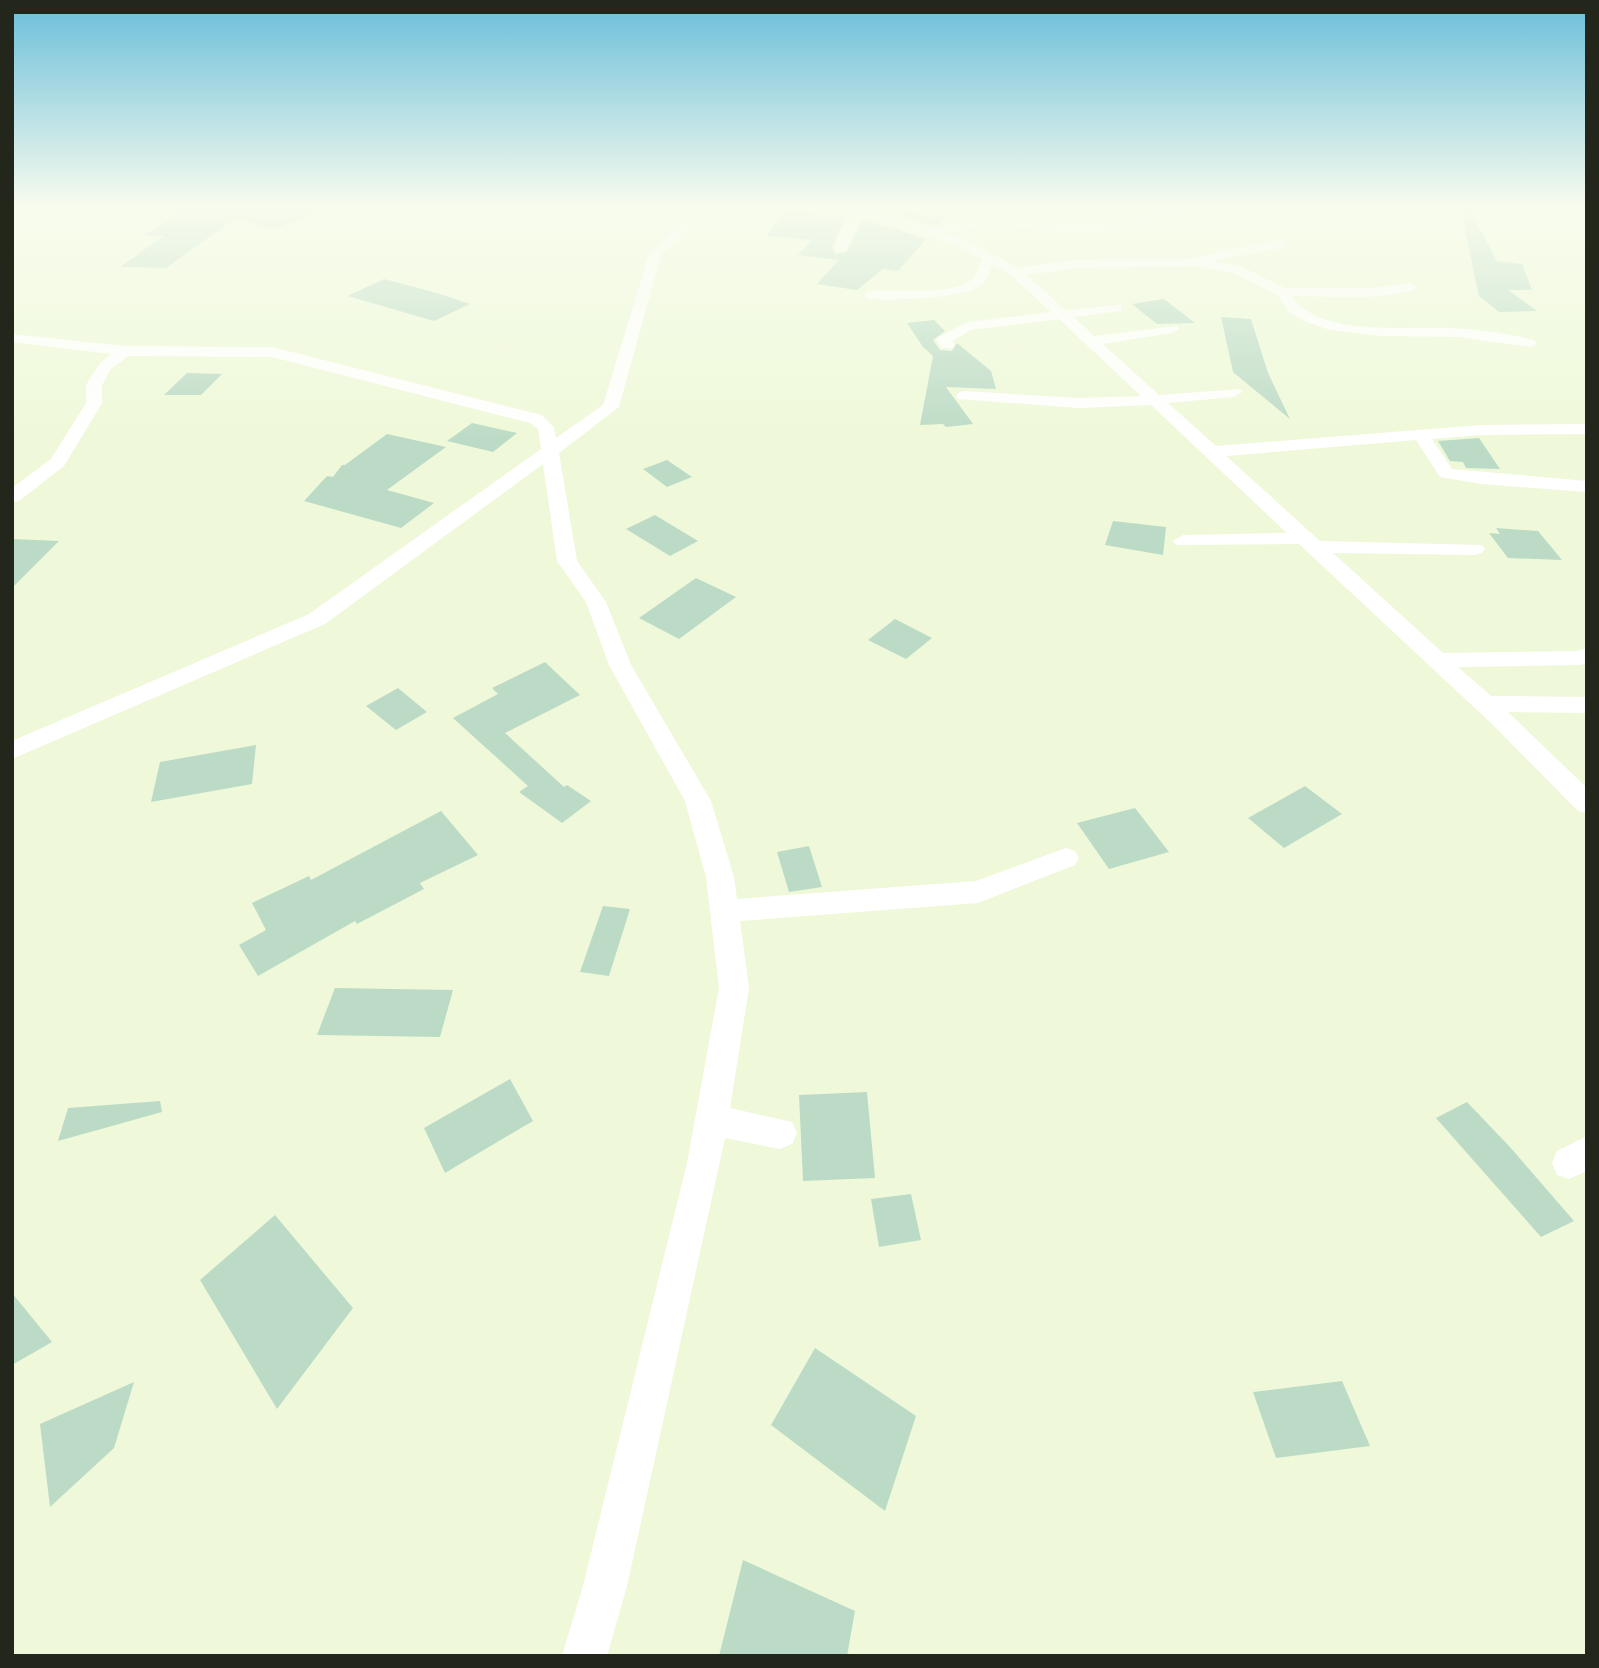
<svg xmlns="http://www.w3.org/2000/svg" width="1599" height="1668" font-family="'Asap Condensed',sans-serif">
<rect width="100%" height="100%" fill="#eff9d9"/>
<g fill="#bcdbc6">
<polygon points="177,205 331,205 332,208 274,229 236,218 166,268 120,267 164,236 144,235 176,216"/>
<polygon points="1467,205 1497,261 1522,264 1532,290 1508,290 1537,311 1499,312 1479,296 1460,206"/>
<polygon points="881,209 945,217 939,224 930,225"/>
<polygon points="785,211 846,217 832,247 835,254 847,252 863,219 926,239 898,271 883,269 857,290 817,284 839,260 798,255 812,240 767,236"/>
<polygon points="384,279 437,293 470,304 434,321 348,296"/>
<polygon points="1164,299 1195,323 1157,324 1132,304"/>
<polygon points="1221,317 1251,319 1268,373 1290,419 1233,372"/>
<polygon points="934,320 945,331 933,340 940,350 952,351 957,343 991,371 996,389 946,387 973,424 946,427 943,424 920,425 933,356 923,347 907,323"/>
<polygon points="187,373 222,374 201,395 164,395"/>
<polygon points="472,423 517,433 493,452 447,441"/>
<polygon points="387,434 446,447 387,490 434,503 401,528 304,501 327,476 333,477 342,465 345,465"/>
<polygon points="1479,438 1500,469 1466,468 1463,462 1450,461 1438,441"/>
<polygon points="667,460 692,477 667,487 643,469"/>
<polygon points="655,515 698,541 670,556 626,529"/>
<polygon points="1113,521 1166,527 1163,555 1105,545"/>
<polygon points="1496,528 1538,531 1562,560 1508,558 1489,533 1500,534"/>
<polygon points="12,539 59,541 12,588"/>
<polygon points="696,578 736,597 679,639 639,618"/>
<polygon points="895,619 932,638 906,659 868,640"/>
<polygon points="545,662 580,695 505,733 564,787 567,785 591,801 562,823 519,792 528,786 453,718 498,694 492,688"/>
<polygon points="398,688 427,712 396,730 366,706"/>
<polygon points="256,745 252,784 151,802 160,762"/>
<polygon points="1305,786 1342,814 1284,848 1248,818"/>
<polygon points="1135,808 1169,852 1109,869 1077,823"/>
<polygon points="441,811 478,855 420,883 424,889 357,924 355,921 258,976 239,945 266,930 252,903 309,876 311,880"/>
<polygon points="809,846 822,887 789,892 777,852"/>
<polygon points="603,906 630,909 609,976 580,972"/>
<polygon points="335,988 453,990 440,1037 317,1035"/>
<polygon points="510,1079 533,1121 445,1173 424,1128"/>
<polygon points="867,1092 875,1178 803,1181 799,1095"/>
<polygon points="160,1101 162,1112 58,1141 68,1108"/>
<polygon points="1467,1102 1509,1146 1574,1221 1541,1237 1436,1118"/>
<polygon points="911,1194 921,1240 879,1247 871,1199"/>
<polygon points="275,1215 353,1308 277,1409 200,1280"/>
<polygon points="12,1293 52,1342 12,1365"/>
<polygon points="815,1348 916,1416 885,1511 771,1425"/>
<polygon points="1342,1381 1370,1446 1276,1458 1253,1392"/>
<polygon points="134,1382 114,1448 50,1507 40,1424"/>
<polygon points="743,1560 855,1611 847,1656 719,1656"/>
</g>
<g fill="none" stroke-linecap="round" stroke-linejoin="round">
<g fill="#fff" fill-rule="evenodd">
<polygon points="701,205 714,205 661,255 619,407 559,453 577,561 606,602 631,665 711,801 734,877 737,899 976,881 1066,848 1075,851 1079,858 1075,865 978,903 740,921 749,988 730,1108 792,1122 797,1133 792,1144 780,1149 725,1138 627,1586 607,1656 562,1656 583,1586 687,1163 719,988 706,877 685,801 609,665 586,602 557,561 543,464 325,624 12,759 12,741 309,614 541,449 538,429 530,423 272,357 128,356 111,369 102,385 102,403 64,466 19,501 12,502 12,488 51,459 86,403 86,385 100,363 111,354 12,342 12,334 124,346 272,347 542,415 554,427 556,438 603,405 649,254"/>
<path d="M817,205H845L875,210L930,228L989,218L1076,224L1117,222L1176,207L1175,205H1187V212L1117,230L1076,232L989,226L944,233L966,240L1018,268L1076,260L1194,259L1215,252L1281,240L1287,244L1285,247L1212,261L1242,267L1285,288H1373L1410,283L1417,287C1401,301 1317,296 1292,296C1318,337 1405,326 1448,328C1476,329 1507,333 1534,340L1536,343L1534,346L1529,347L1458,337L1381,336L1330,330L1304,321L1287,310L1278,295L1233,273L1199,266L1076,268L1027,275L1065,310L1121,305V311L1074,317L1094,336L1177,326L1179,329L1172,333L1103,344L1159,395L1240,389L1242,392L1234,397L1168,403L1216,446L1481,425L1587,424V434L1481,435L1432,439L1452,469L1587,481V492L1481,484L1440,477L1416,440L1226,456L1320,541L1482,545L1485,549L1482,553L1475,555L1333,553L1443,653L1577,651L1587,648V663L1580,665L1458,667L1491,696L1587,697V713L1508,712L1587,788V813L1578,811L1491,723L1299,544L1176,545L1173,541L1183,535L1287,533L1151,405L1078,408L958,399L956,396L958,393L964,391L1078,398L1141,396L1059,319L971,330L952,341L955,345L952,348H942L936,340L938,337L967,322L1051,312L1011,275L993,265C989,273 986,282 978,287C962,298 885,302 865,298V292L870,291C892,290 958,295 972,279C977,274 979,265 983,259L958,246L862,215L845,251H835L834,248L851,213Z"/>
<polygon points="1587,1136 1587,1171 1569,1179 1557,1175 1552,1163 1557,1151"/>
</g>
</g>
<linearGradient id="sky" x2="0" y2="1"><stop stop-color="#6abeda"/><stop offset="0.47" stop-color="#f8fcee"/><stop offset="1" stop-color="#f8fcee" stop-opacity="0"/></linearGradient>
<rect width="1599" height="439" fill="url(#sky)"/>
<rect width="1599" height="1668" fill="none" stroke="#23261a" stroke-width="28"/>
</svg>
